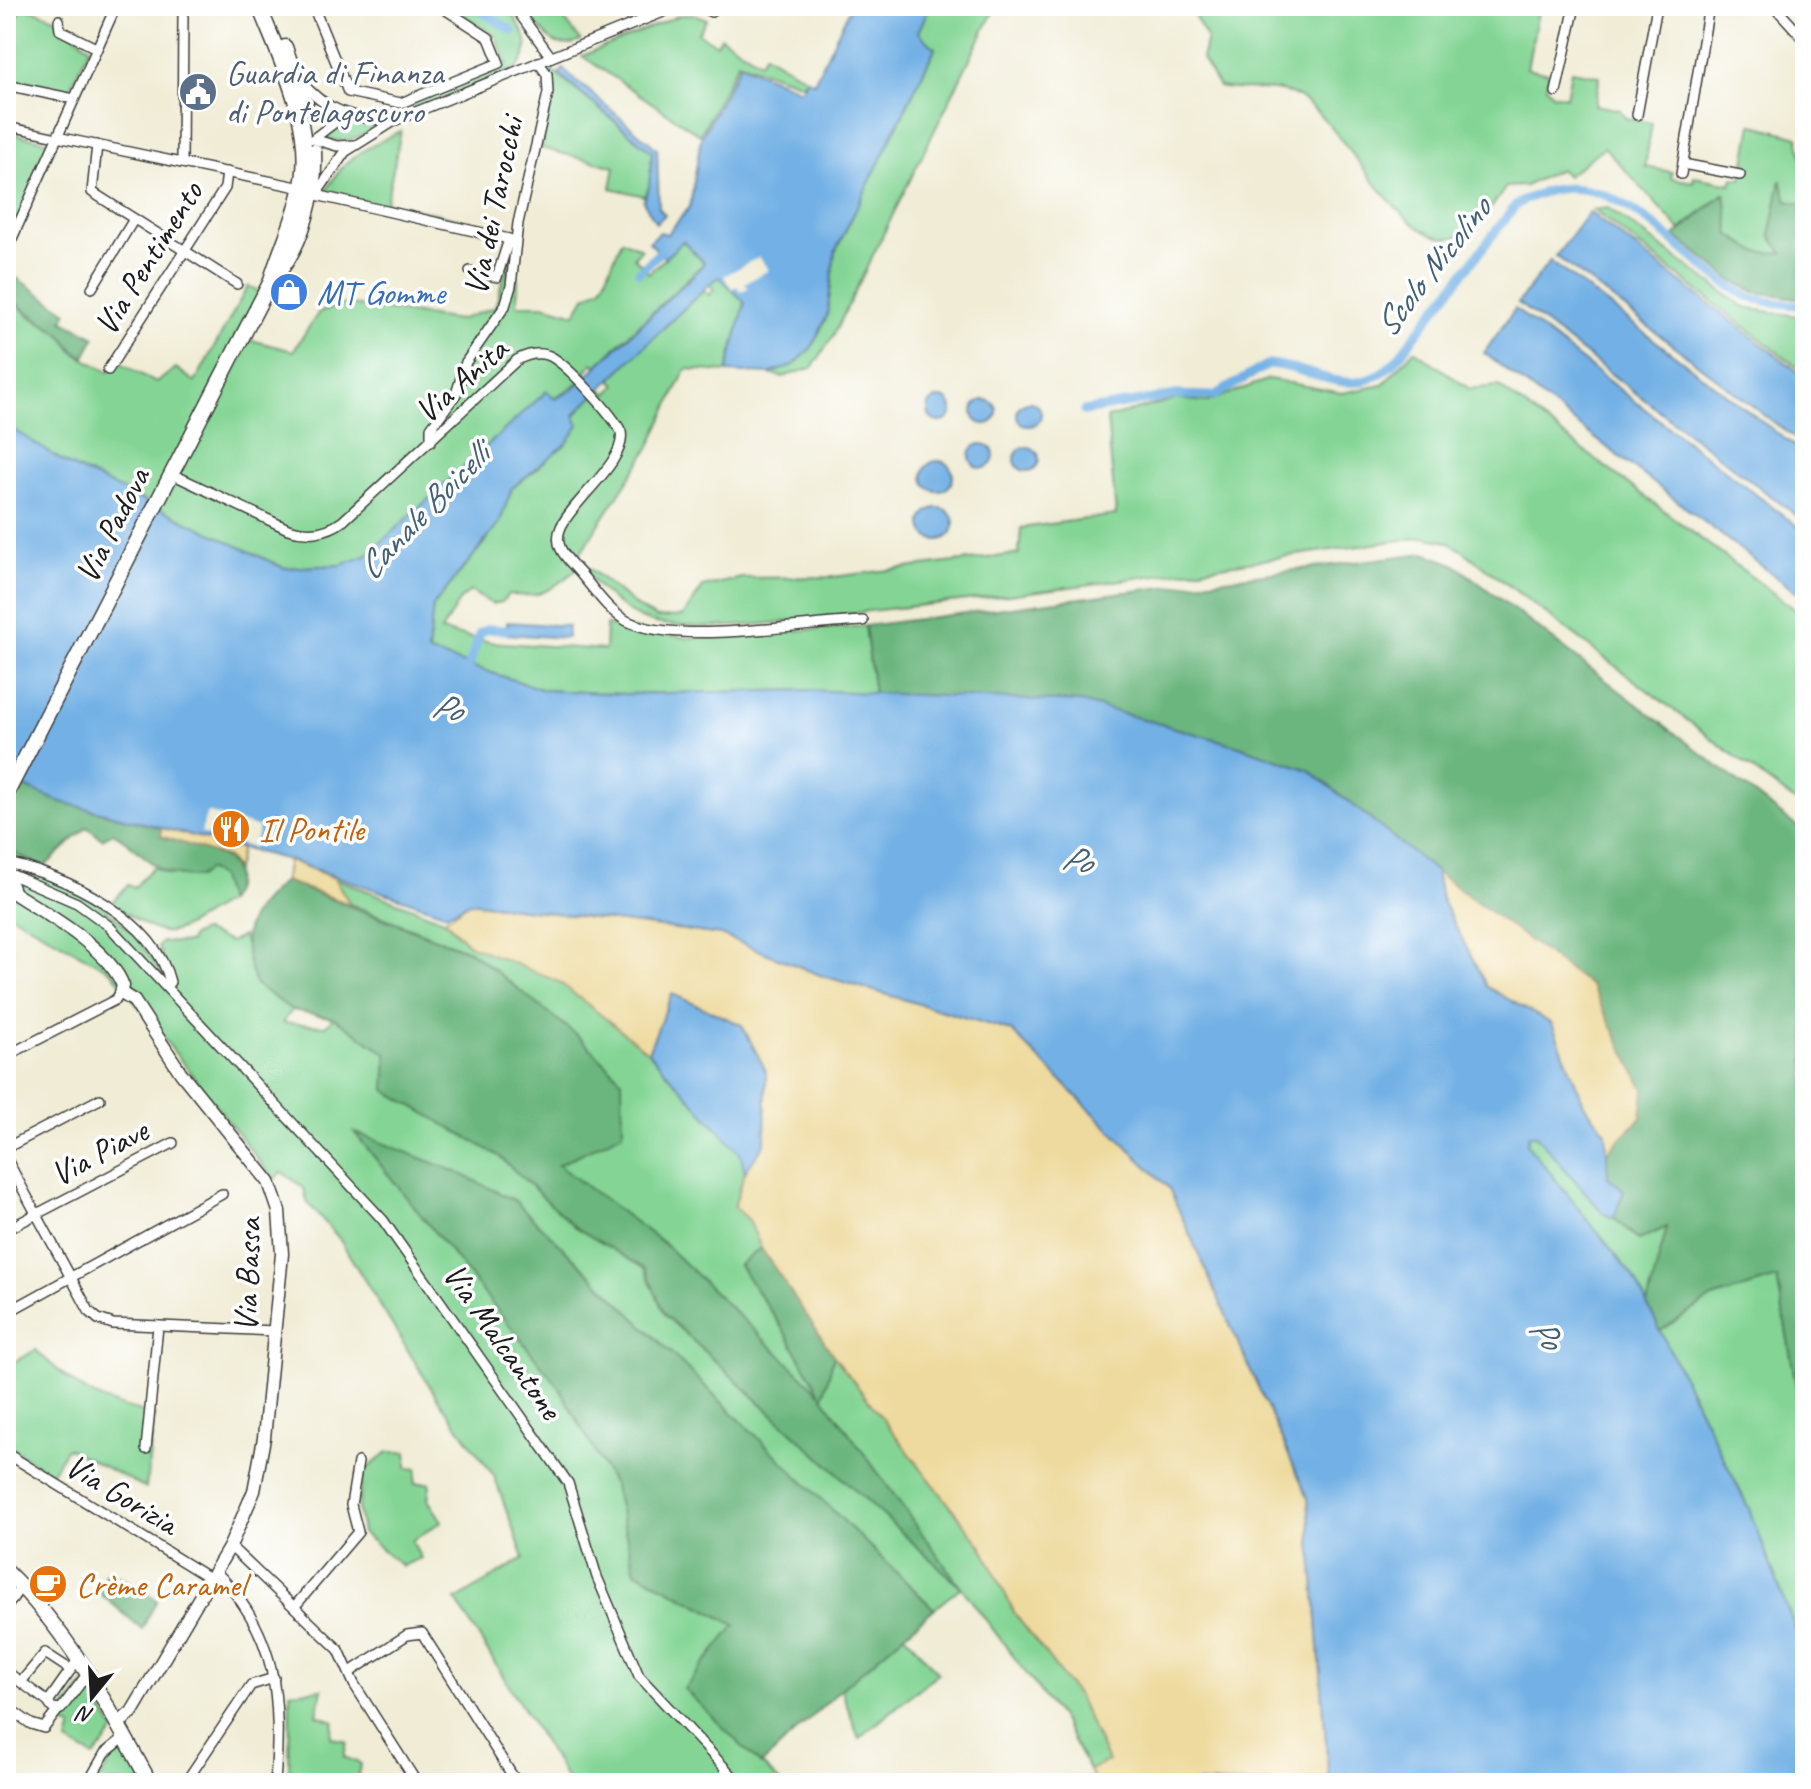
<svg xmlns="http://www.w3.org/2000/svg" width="1811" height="1789" font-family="Caveat,sans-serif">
<rect width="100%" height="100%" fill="#fff"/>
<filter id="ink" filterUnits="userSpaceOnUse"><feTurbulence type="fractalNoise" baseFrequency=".0125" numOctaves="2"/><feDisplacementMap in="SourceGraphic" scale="16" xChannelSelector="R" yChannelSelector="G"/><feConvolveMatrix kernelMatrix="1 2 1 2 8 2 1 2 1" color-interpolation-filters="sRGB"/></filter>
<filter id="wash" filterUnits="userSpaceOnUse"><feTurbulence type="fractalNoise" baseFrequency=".006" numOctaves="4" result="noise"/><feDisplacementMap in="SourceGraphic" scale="32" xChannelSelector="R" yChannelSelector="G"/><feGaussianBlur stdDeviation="1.8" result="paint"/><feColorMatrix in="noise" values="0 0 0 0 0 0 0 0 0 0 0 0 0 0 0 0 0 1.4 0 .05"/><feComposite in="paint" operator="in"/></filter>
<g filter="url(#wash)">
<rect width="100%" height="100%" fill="#f0ecd5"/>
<g fill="#84d595" stroke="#507858" stroke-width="2" fill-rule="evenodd">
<polygon points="23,6 58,19 57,22 90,47 68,92 6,79 6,39"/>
<path d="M451,6H505C522,27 537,45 517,68L414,110L411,104L507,64L496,37Z"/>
<path d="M539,6H554L581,41C553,53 544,33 528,13Z"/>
<polygon points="930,6 996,6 832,338 812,368 783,377 769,374 794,365 812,347 827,316 835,252 935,49 917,32"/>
<path d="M1189,6H1569L1568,12L1539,7L1527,68L1549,73L1546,87L1552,94L1566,97L1571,71L1600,76L1595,105L1620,110L1625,118L1652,123L1645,167L1672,172L1671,178L1693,182L1694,177L1731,184L1733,178L1742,179L1752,124L1798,137L1805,170V205L1787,201L1780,182L1785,254L1757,252L1729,234L1725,193L1680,230L1604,147L1567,176L1560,169L1525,186L1506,187C1495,202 1483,223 1466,233C1407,267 1345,119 1296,96C1270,84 1244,93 1219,87L1202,59L1207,38Z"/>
<polygon points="680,15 696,15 707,19 698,33 716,44 721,37 760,62 765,54 807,79 802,84 738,62 700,135 582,56"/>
<polygon points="550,69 652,152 649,188 644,196 611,188 615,167 541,148 553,87"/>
<polygon points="341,122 375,124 376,130 345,141 326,139 324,134"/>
<path d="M401,131L386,202L512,231L504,236L325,194C340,159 368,147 401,131Z"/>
<polygon points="6,132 56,143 6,249"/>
<polygon points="1608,208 1745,308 1805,317 1805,373 1593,210"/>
<polygon points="622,240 642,249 634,257 649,273 683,241 704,263 596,366 593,363 584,372 588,376 554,399 547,392 366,556 341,565 284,568 69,465 6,425 6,294 29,316 60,333 74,353 109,372 118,361 156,383 176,368 195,382 248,286 265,294 235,336 293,351 319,312 345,304 459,320 495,307 511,251 509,277 518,279 517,305 544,305 575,314 585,297 602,287"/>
<path d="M720,276L745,303L727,372L686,369L649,448L577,558L638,608L657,618L683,616L703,587L742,578L833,577L1019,554L1021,528L1116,515L1107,418L1176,399L1207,402L1269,379L1342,393L1383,385L1414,350L1470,389L1498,386L1805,617V809L1463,551L1448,542L1424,537C1242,562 1061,591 878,610C808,618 732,633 661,624C628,620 594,586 577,560V569C552,589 540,600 508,594L502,602L492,604L470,591L459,601L441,631L490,642L605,650L606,625L688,638L865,626L874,694L806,690L625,694L544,690L428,652L433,606L499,524L512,488L538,468L590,396L600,387L608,394L616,385L610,378L704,290L709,295L714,290L709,284Z"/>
<path d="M6,849C50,870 97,895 130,931C146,948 156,968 171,985L158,947L162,942L189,943L192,936L202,931L230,942L243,936L255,984L292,1010L283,1023L325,1026L334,1018L388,1054L385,1090L499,1156L575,1227L646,1269L665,1315L957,1583L823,1397L662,1242L557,1165L471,952L350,904L334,878L444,920L469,945L721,935L836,1358L983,1548L1015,1614L1078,1697L1109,1762L1089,1770L1063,1722L961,1587L934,1609L514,1200L356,1133L559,1387L614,1486L635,1571L736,1625L685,1689L781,1783H569L456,1600L524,1558L494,1476L436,1396L338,1237L307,1202L304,1188L282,1172L274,1180L112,972L6,912ZM761,1248L783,1329L739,1266Z"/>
<path d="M153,867L170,875L208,869L220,877L227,902C163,938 175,946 111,903L128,885L134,888Z"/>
<polygon points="1529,1135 1536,1135 1604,1214 1614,1218 1639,1240 1668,1226 1647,1305 1634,1278 1527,1144"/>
<polygon points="1777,1278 1805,1436 1805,1654 1748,1507 1660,1331 1712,1298"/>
<path d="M36,1350C77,1390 98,1403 154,1415L146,1488L67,1448L51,1473L6,1445V1366Z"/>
<polygon points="388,1452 407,1452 407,1468 417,1469 415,1483 430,1483 428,1500 442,1521 412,1541 421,1558 402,1566 362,1533 358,1509 363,1472"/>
<polygon points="905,1634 938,1673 859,1738 841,1689"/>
<polygon points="86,1682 115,1731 94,1757 68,1742 72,1727 55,1722"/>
<polygon points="322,1689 317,1715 334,1721 331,1737 347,1742 344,1757 361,1764 358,1778 371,1783 289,1783 290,1692"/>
<polygon points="122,1741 145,1783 98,1783"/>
</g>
<g fill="#6bb67e" stroke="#44694d" stroke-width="2">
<polygon points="1781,180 1787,201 1805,205 1805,299 1755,292 1734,282 1675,236 1725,193 1730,235 1757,252 1783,253 1770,236"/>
<path d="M6,271L67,312L63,321L95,337L85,357C71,352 69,340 57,332C38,318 24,312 6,294Z"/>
<polygon points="1424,553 1454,564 1805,833 1805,1436 1777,1278 1712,1298 1660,1331 1647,1305 1667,1227 1639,1240 1614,1218 1624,1190 1608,1177 1606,1153 1641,1118 1591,986 1436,872 1309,770 1236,745 1081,702 874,694 865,626"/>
<path d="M6,779L58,801L161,828L162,837C197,848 258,853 227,902L220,877L208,869L199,877C152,879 148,852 113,833L102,839L87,827L44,867L6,849Z"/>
<path d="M284,881L471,952L578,1036L622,1080L623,1133L558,1165L662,1242L821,1394L783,1329L739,1265L761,1248L834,1356L823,1397L961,1587L665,1315L645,1269L575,1227L499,1156L385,1090L387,1054L334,1018L292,1010L255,984C237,932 244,917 284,881Z"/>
<polygon points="354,1132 457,1172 514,1200 934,1609 841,1689 761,1765 684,1689 735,1625 635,1571 614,1486 559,1387"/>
<polygon points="108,1570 157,1600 142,1629 96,1590"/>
</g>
<g fill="#eeda9e" stroke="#857b5d" stroke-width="2">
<polygon points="161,828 241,848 236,870 228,858 161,836"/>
<polygon points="288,860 334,878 350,904 284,881"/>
<polygon points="1436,872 1591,986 1644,1089 1641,1118 1606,1153 1606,1132 1585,1106 1552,1024 1487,987 1441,899"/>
<polygon points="469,902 721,935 820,975 1011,1031 1169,1188 1308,1498 1329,1783 1096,1783 1089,1770 1108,1761 1078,1697 1015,1614 983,1548 834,1356 761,1248 749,1220 734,1207 745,1172 765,1143 766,1071 742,1025 672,994 648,1052 559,982 469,945 445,920"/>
</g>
<g fill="#72b0e5" stroke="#476680" stroke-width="2">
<polygon points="851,6 930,6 918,32 935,48 835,252 827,316 812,347 794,365 769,374 727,372 745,303 720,277 709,284 574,415 579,425 567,443 512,488 499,524 433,606 428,652 544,690 625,694 806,690 1081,702 1236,745 1309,770 1436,872 1441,899 1487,987 1552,1024 1585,1106 1606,1132 1608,1177 1624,1190 1614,1218 1604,1214 1536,1135 1529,1135 1527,1144 1634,1278 1748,1507 1805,1654 1805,1783 1329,1783 1308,1498 1169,1188 1011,1031 820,975 721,935 470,902 447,914 288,860 58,801 6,779 6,425 69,465 284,568 341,565 366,556 547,391 555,399 572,390 701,268 704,262 683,241 665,258 649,242 660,232 667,234 690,207 701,138 740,64 800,90 807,79 814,82"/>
<polygon points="563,69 657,149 659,208 665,215 656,223 643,201 649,187 652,152 559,74"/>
<polygon points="1589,212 1805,377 1805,446 1556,256"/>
<polygon points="1550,261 1805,454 1805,522 1518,303"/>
<polygon points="1515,309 1805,532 1805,599 1484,353"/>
<circle cx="940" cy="410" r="12"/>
<circle cx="985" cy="412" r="12"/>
<circle cx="1029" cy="414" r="12"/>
<circle cx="982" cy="456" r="12"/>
<circle cx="1027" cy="459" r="12"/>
<circle cx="938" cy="476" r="15"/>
<circle cx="938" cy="524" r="16"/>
<polygon points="507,622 568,626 567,638 507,634"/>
<polygon points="672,994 742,1025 766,1071 765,1143 745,1172 740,1153 648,1052"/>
</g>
<g fill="#f0ecd5">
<polygon points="759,257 769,270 745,283 748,288 741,292 737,286 732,289 724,276"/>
<polygon points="207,812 259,828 253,848 201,833"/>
</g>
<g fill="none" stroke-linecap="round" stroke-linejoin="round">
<g stroke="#72b0e5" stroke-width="9">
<polyline points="473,6 513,31"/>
<polyline points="639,272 665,247"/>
<path d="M1084,411L1176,395L1214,396L1269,364C1319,368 1354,406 1397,359L1516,205C1607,148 1668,250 1739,292C1757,303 1784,303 1805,306"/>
<polyline points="465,677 480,633 488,629 507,630"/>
</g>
</g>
</g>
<g filter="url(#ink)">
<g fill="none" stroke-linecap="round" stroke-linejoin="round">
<g stroke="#3c3b38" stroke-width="10">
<polyline id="pedestrian" points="6,126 57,137"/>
</g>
<g stroke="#3c3b38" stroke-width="12">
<g id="minor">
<polyline points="313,6 348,92 401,103 499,63 489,38 440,6"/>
<polyline points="514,6 551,57"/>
<polyline points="699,6 711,12"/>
<polyline points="1774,6 1805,40"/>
<polyline points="59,20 60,30 96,48"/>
<polyline points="6,22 15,6"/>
<path d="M301,81C324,111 356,120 393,120"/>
<polyline points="6,85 74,99"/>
<polyline points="1556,92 1575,6"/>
<polyline points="346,114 313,139 337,146 354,145"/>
<polyline points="1637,115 1657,6"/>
<polyline points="57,137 302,188"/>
<polyline points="97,145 92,192 237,284"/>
<polyline points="182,163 183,15"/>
<polyline points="1683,164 1740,175"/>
<polyline points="1681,174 1709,6"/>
<polyline points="316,195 509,239 497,277 470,271"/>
<polyline points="314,197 345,152 396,120 678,6"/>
<polyline points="6,252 116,6"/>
<polyline points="92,288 134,219"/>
<polyline points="108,370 225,188 227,172"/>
<polyline points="431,441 431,428 456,394 466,362 505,306 511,286 518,223 548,93 547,74 538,62"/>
<path d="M172,474L288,529C307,535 327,533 343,521L517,360C526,355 537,352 547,355C563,359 615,417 621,432C627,461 573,500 561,527C552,547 568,559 580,573C594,589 608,611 627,621C677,646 804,623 863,621"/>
<path d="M6,863C64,874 155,919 170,982L166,986"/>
<polyline points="10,874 77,903 109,926 383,1220 568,1483 597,1577 639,1676 739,1783"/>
<polyline points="6,1056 115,1000 121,993"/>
<polyline points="6,1148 100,1099"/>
<polyline points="6,1158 89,1311 98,1319 113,1324 275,1331"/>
<polyline points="6,1230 173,1143"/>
<polyline points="6,1313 222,1194"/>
<polyline points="146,1449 158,1326"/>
<polyline points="6,1453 211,1579"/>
<polyline points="230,1546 339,1650 354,1684 417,1783"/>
<path d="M215,1571C279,1634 281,1700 275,1783"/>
<polyline points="295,1606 358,1532 351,1505 358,1462"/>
<polyline points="6,1608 21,1586"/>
<polyline points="79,1658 48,1702 52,1708 61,1709 88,1673"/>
<polyline points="350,1672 407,1635 422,1633 517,1783"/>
<polyline points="6,1682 11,1675 48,1702"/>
<polyline points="21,1682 45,1653 71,1670"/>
<polyline points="6,1706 31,1724 44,1728 58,1710"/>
<polyline points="6,1781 9,1783"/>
<polyline points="88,1783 105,1753 125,1737"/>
<polyline points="185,1783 251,1685 274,1678"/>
<polyline points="721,1783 726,1770"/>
</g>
</g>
<g stroke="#3c3b38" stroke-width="15">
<g id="tertiary">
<polyline points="6,872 13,891"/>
<path d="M6,888C41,911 109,947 123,986L121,993L134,1001L181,1073L269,1182L279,1211L282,1254L264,1438L254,1491L230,1546L132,1712L118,1724"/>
</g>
</g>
<g stroke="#3c3b38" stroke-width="17">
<path id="secondary" d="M6,1571C70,1633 108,1706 150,1783"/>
</g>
<g stroke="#3c3b38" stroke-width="17">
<g id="primary">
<polyline points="285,47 306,107"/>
<path d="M275,277C303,244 316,194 314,151"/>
<path d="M6,795L270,283C279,252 294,222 301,190C316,128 281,62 259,6"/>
</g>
</g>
<use href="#pedestrian" stroke="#fff" stroke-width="7"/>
<use href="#minor" stroke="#fff" stroke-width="9"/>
<use href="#tertiary" stroke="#fff" stroke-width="12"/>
<use href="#secondary" stroke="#fff" stroke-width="14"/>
<use href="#primary" stroke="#fff" stroke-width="14"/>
</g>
</g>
<defs>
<g id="civic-disc" transform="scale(2)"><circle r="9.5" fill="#5c6f8a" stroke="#fff"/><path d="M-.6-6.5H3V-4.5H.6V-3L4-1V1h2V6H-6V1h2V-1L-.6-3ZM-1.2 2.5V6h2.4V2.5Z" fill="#fff"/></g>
<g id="shop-disc" transform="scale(2)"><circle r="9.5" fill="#3f7fe0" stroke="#fff"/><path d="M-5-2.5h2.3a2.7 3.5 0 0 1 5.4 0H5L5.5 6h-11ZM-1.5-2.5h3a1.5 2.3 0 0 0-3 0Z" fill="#fff"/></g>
<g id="restaurant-disc" transform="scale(2)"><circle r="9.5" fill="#e8710a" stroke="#fff"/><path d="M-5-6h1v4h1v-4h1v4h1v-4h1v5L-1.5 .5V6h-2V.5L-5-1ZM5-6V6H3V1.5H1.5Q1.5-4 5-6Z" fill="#fff"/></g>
<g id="cafe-disc" transform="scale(2)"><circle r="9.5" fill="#e8710a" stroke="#fff"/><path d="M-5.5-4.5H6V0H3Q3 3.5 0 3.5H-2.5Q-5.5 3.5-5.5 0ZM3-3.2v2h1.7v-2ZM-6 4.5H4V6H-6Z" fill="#fff"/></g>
</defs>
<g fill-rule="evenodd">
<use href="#civic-disc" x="198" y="92"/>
<use href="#shop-disc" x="289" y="292"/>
<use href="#restaurant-disc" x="231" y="829"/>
<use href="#cafe-disc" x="48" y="1584"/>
</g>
<g text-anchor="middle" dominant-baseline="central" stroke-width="7" stroke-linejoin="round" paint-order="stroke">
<g font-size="34" fill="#4e5e75" stroke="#fff" text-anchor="start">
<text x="226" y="72">Guardia di Finanza<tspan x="226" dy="39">di Pontelagoscuro</tspan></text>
</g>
<g font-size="34" fill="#1c1c1c" stroke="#fff">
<text transform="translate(493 206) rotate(-78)">Via dei Tarocchi</text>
<text transform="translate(148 258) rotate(-58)">Via Pentimento</text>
<text transform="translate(461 380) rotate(-41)">Via Anita</text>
<text transform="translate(112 525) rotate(-63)">Via Padova</text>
<text transform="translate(99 1152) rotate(-28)">Via Piave</text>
<text transform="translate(247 1275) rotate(-88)">Via Bassa</text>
<text transform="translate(503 1341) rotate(55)">Via Malcantone</text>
<text transform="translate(122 1494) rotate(31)">Via Gorizia</text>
</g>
<g font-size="34" fill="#366cbe" stroke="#fff" text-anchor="start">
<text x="317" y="292">MT Gomme</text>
</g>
<g font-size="34" fill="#c56008" stroke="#fff" text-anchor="start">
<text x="259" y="829">Il Pontile</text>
<text x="76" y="1584">Crème Caramel</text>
</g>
<g font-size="36" font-style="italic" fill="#435f76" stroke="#fff">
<text transform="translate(1432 267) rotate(-52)">Scolo Nicolino</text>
<text transform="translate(423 511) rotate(-46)">Canale Boicelli</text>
<text transform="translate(447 707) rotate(14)">Po</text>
<text transform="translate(1077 859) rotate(14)">Po</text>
<text transform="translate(1546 1333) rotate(54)">Po</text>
</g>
</g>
<rect width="1811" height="1789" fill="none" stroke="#fff" stroke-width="32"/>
<g transform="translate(92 1697) rotate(198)" stroke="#ffffff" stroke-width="6" paint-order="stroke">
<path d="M0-6L14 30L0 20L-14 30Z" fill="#1c1c1c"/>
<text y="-12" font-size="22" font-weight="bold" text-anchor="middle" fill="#1c1c1c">N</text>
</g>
</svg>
